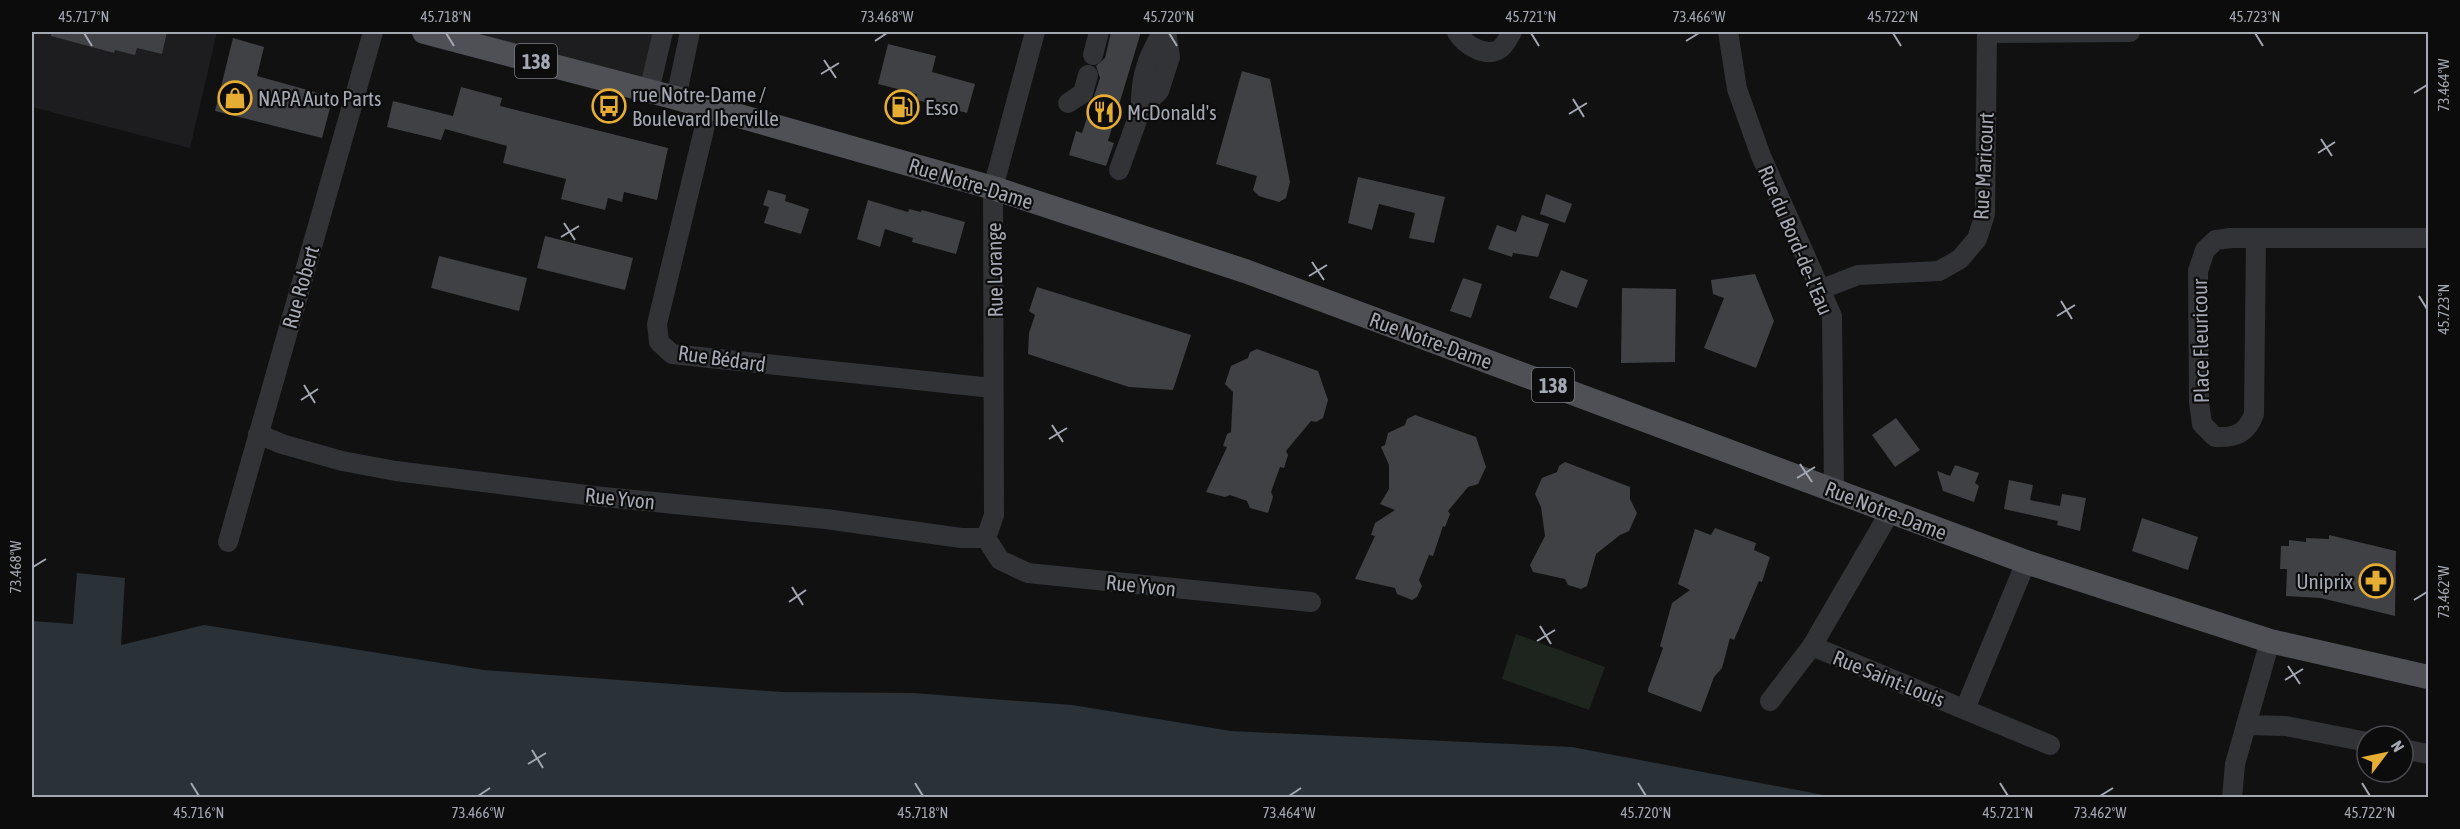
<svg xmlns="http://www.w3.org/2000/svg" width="2460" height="829" font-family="'Asap Condensed',sans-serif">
<rect width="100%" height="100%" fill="#111112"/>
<g fill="#1d1d1f">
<polygon points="32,32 217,32 190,148 32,107"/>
<polygon points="424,32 663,32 649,91"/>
</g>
<polygon fill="#1e251e" points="1516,634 1605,667 1589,710 1502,679"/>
<polygon fill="#2a3137" points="77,573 125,578 121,645 204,625 484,670 782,692 913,693 1072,705 1231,731 1572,747 1834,797 32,797 32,621 73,624"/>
<g fill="#404145">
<polygon points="51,32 167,32 162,54 137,48 135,55 115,50 114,53 51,36"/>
<polygon points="1111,32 1141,32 1108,141 1114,143 1106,166 1069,155 1076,131 1082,133 1100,78 1096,66 1105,58"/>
<polygon points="233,38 264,47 257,76 333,97 322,138 215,111"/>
<polygon points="888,44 936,56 932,72 975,84 967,113 917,100 917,94 878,84"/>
<polygon points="1242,71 1270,79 1290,182 1286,198 1279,202 1259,196 1253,190 1257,176 1216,164"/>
<polygon points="461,87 502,98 500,106 668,148 657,200 624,192 622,202 608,198 605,210 561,199 566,179 503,163 507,146 445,129 441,140 387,127 393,101 453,116"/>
<polygon points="1358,177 1445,197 1434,243 1409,238 1415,213 1379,204 1372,230 1348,223"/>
<polygon points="768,190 786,195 785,201 809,209 801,234 764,223 769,207 763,205"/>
<polygon points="1546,194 1572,204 1565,223 1540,214"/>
<polygon points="868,200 908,212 909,209 921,212 922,210 965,222 956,254 912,242 913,238 885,229 880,247 857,239"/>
<polygon points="1522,215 1549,224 1538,257 1513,253 1512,257 1488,249 1497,225 1516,232"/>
<polygon points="545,236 633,258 625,290 537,268"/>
<polygon points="439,256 527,278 519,311 431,288"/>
<polygon points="1561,270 1588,280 1577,308 1549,298"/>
<polygon points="1755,274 1774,321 1756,368 1704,348 1724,298 1713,294 1711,280"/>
<polygon points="1463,278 1482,284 1471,318 1450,311"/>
<polygon points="1037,287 1191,335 1173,390 1129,387 1028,354 1029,333 1035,315 1029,311"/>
<polygon points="1622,288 1676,289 1675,362 1621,363"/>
<polygon points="1257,349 1318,371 1328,400 1323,418 1316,422 1311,421 1286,451 1288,455 1284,468 1280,467 1271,492 1273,497 1268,513 1250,508 1247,501 1230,495 1225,497 1206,492 1227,447 1223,446 1227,434 1231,432 1233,392 1225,384 1231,366 1248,358 1250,352"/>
<polygon points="1415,415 1476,437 1486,467 1478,484 1468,487 1448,511 1450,514 1445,527 1443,526 1433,556 1429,555 1419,580 1422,586 1417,597 1412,600 1397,594 1395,588 1355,579 1375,536 1371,535 1375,523 1395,510 1380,504 1389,489 1389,465 1381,447 1385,445 1388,433 1405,425 1407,419"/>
<polygon points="1896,418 1920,450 1895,467 1872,435"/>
<polygon points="1565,462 1630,487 1630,499 1637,513 1629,531 1620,535 1596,554 1587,586 1581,589 1568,585 1565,579 1533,572 1530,565 1545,536 1541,507 1535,494 1542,478 1557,472 1559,466"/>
<polygon points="1955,465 1979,473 1975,483 1979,486 1974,502 1943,491 1937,471 1950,476"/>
<polygon points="2009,480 2033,485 2030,500 2060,506 2062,494 2086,498 2080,531 2057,525 2058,521 2004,509"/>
<polygon points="2142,518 2198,537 2188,570 2132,551"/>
<polygon points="1715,528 1756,543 1754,550 1770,557 1762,582 1759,581 1734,640 1730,638 1722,668 1714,677 1701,712 1648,692 1648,689 1663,648 1660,646 1672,603 1690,590 1678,584 1695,529 1711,535"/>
<polygon points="2329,535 2396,551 2395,616 2321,598 2286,596 2287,569 2280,569 2281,546 2289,546 2289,540 2306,542 2306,538 2329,539"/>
</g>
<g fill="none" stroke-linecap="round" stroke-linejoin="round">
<g stroke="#323337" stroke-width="20">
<path d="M1457,32C1464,45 1487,59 1501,48C1506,44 1509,36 1512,32"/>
<polyline points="1728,32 1737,89 1761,156 1832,316 1834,490"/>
<polyline points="1987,33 2130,32"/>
<polyline points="1093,55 1099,32"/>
<polyline points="649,91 663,32"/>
<polyline points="676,98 690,32"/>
<polyline points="1068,103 1083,93 1088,75"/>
<polyline points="709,109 657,324 659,342 672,354 992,388"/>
<path d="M1141,109C1140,78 1147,57 1163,32"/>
<polyline points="1119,170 1141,109 1159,91 1170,57 1166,32"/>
<path d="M2256,239L2254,414C2247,433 2236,438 2215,437L2202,424L2199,402L2198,271L2205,250L2216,240L2231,238H2428"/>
<polyline points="1822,289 1858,275 1939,271 1960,259 1977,239 1985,214 1987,32"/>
<polyline points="258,434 282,444 342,461 396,471 594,496 826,519 961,538 986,538 994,515 993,188 1035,32"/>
<polyline points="986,538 1000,560 1028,573 1311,602"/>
<polyline points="228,542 373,32"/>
<polyline points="1812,646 2050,745"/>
<polyline points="1770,701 1812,646 1890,512"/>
<polyline points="1965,709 2026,562"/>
<polyline points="2246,725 2286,726 2367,742"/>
<polyline points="2403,749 2428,754"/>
<polyline points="2232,798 2235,764 2270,641"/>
</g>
<polyline stroke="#4e5056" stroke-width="24" points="424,32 676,98 993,188 1245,271 2026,562 2270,641 2428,677"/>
</g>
<path fill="none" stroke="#a3a8b2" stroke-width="2" d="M84,33L92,46M446,33L454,46M1169,33L1177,46M1531,33L1539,46M1893,33L1901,46M2255,33L2263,46M875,41L887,33M1686,41L1699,33M824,60L836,78M821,74L839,63M2414,93L2427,85M1573,99L1584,117M1569,114L1587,103M2321,139L2332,156M2318,153L2335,142M564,223L575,240M561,237L579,226M1312,262L1324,280M1309,276L1327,265M2419,296L2427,309M2061,301L2072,319M2057,316L2075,305M304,385L315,403M301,400L318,389M1052,425L1063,442M1049,439L1067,428M1800,464L1812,482M1797,478L1815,467M33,567L46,559M792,587L803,605M2414,600L2427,592M789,602L806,590M1540,626L1551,644M1537,641L1555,630M2288,666L2300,684M2285,680L2303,669M532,750L543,768M528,764L546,753M191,783L199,796M915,783L923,796M1638,783L1646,796M2000,783L2008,796M2362,783L2370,796M478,796L490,788M1289,796L1301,788M2100,796L2113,788"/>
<defs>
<g id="shop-ring" transform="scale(1.725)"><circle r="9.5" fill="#0c0c0d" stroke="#e6ad35" stroke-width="1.5"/><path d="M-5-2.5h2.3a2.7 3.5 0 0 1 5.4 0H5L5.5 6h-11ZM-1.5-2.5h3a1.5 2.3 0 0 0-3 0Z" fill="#e6ad35"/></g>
<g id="bus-ring" transform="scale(1.725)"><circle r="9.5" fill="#0c0c0d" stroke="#e6ad35" stroke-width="1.5"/><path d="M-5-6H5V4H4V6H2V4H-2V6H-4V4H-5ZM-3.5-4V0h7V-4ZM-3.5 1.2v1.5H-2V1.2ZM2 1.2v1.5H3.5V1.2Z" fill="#e6ad35"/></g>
<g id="fuel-ring" transform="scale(1.725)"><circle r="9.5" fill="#0c0c0d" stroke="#e6ad35" stroke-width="1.5"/><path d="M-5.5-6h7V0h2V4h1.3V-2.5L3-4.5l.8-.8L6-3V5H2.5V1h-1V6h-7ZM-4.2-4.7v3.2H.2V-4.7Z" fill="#e6ad35"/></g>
<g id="restaurant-ring" transform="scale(1.725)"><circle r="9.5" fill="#0c0c0d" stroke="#e6ad35" stroke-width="1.5"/><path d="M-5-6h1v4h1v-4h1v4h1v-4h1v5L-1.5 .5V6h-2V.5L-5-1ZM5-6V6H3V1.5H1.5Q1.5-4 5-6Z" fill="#e6ad35"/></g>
<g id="pharmacy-ring" transform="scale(1.725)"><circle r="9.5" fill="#0c0c0d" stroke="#e6ad35" stroke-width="1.5"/><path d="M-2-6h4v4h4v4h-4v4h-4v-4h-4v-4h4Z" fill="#e6ad35"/></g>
</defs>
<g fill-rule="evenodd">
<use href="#shop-ring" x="235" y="98"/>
<use href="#bus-ring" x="609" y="106"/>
<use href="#fuel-ring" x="902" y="107"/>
<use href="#restaurant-ring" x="1104" y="112"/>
<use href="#pharmacy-ring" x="2376" y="581"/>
</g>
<g text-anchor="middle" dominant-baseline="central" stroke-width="4.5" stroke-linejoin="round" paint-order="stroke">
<g fill="#0c0c0d" stroke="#767980" stroke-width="1.5">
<rect x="515" y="44" width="42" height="34" rx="4.5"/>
<rect x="1532" y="368" width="42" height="34" rx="4.5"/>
</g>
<g font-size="20" font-weight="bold" fill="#a3a8b2">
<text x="536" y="61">138</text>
<text x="1553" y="385">138</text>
</g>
<g font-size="21" fill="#a3a8b2" stroke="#0c0c0d" text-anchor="start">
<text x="632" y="94">rue Notre-Dame /<tspan x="632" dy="24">Boulevard Iberville</tspan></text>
<text x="258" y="98">NAPA Auto Parts</text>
<text x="925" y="107">Esso</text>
<text x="1127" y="112">McDonald's</text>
<text x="2353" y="581" text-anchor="end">Uniprix</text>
</g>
<g font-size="21" fill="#a3a8b2" stroke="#0c0c0d">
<text transform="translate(1983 166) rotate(-87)">Rue Maricourt</text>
<text transform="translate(971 183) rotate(17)">Rue Notre-Dame</text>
<text transform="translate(1796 240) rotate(67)">Rue du Bord-de-l'Eau</text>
<text transform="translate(994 270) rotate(-91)">Rue Lorange</text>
<text transform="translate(300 287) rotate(-74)">Rue Robert</text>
<text transform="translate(1431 340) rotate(20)">Rue Notre-Dame</text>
<text transform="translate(2200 341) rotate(-91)">Place Fleuricour</text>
<text transform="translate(722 358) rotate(8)">Rue Bédard</text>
<text transform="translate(620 498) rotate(6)">Rue Yvon</text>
<text transform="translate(1886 510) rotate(21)">Rue Notre-Dame</text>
<text transform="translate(1141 585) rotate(6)">Rue Yvon</text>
<text transform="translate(1889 678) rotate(22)">Rue Saint-Louis</text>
</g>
</g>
<rect width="2460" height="829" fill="none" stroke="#0c0c0d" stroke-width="66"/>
<g transform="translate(2385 754) rotate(58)"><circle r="28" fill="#0c0c0d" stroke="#484a4f" stroke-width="1.5"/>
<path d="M0-4.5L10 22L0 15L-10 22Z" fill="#e6ad35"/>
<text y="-9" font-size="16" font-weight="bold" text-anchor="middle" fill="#a3a8b2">N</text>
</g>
<rect x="33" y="33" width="2394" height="763" fill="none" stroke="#a3a8b2" stroke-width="2"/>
<g font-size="15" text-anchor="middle" fill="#a3a8b2">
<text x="84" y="22">45.717°N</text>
<text x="446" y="22">45.718°N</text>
<text x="887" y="22">73.468°W</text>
<text x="1169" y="22">45.720°N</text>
<text x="1531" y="22">45.721°N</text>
<text x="1699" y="22">73.466°W</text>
<text x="1893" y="22">45.722°N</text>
<text x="2255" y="22">45.723°N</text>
<text transform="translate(2444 85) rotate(-90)" y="5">73.464°W</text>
<text transform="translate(2444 309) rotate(-90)" y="5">45.723°N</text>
<text transform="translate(16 567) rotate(-90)" y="5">73.468°W</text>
<text transform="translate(2444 592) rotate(-90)" y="5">73.462°W</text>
<text x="199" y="818">45.716°N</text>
<text x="478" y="818">73.466°W</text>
<text x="923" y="818">45.718°N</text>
<text x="1289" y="818">73.464°W</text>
<text x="1646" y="818">45.720°N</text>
<text x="2008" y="818">45.721°N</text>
<text x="2100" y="818">73.462°W</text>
<text x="2370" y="818">45.722°N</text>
</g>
</svg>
